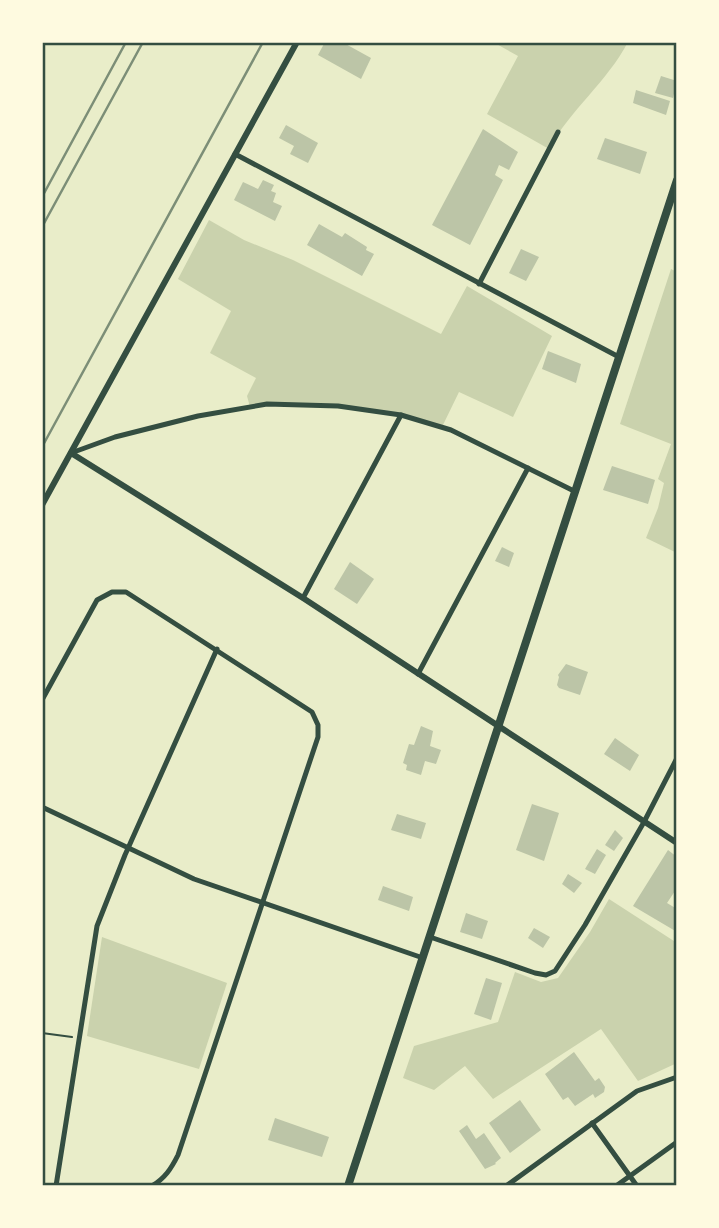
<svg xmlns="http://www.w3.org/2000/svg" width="719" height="1228" font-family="'Zilla Slab',serif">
<rect width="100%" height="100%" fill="#e9edc9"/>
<g fill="#cad2ad">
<path d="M493,42H628C607,82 570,110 549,149L487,114L518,56Z"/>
<path d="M209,220L244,240L293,260L441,334L467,286L552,336L513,417L459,392L442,427C383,409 311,397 250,407L247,396L256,378L210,353L231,311L178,279Z"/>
<polygon points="671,269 677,272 677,553 646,538 658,508 664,483 658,479 671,444 620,424"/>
<polygon points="609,899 677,943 677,1063 638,1081 601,1029 493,1099 465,1066 434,1090 403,1078 414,1046 498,1022 515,972 541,982 558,978 590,932"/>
<polygon points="102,937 227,983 199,1069 87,1036"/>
</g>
<g fill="#bcc5a7">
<polygon points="325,42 342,42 371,58 361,79 318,55"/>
<polygon points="661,76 677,81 673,98 655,93"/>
<polygon points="636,90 670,101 666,115 633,103"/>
<polygon points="286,125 318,143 308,163 290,154 294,146 279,138"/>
<polygon points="483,129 518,152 509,170 499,165 495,175 503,180 470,245 432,225"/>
<polygon points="605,138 647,152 640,174 597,159"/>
<polygon points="263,180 274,185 271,191 276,193 273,202 282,206 275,221 234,200 243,182 258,189"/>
<polygon points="319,224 342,237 345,233 367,247 366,250 374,254 362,276 307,245"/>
<polygon points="521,249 539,257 526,281 509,273"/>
<polygon points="548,351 581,364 576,383 542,369"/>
<polygon points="612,466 655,480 648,504 603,490"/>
<polygon points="502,547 514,553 509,567 495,561"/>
<polygon points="350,562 374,579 357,604 334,589"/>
<polygon points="566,664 588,672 580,695 559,688 557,685 559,677 558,675"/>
<polygon points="421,726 433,731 430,746 441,750 436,764 425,761 421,775 406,770 407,765 403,763 409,744 414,745"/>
<polygon points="615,738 639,755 630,771 604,754"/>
<polygon points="532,804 559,813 544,861 516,850"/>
<polygon points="397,814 426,823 421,839 391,830"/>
<polygon points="615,830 623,838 614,851 605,845"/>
<polygon points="597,849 606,855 595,874 585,869"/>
<polygon points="668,850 677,857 677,888 667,903 677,909 677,932 633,906"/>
<polygon points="568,874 582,883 574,893 562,884"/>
<polygon points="383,886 413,897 409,911 378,900"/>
<polygon points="466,913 488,921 482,939 460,932"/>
<polygon points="534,928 550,937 543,948 528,938"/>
<polygon points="486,978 502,983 491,1020 474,1014"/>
<polygon points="574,1052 595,1081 599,1078 605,1087 604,1092 595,1098 593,1094 575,1106 568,1097 563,1100 545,1074"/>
<polygon points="520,1100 541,1130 510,1153 489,1123"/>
<polygon points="275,1118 329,1137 322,1157 268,1140"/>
<polygon points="467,1125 476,1139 484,1133 501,1158 495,1163 496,1164 485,1169 459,1131"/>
</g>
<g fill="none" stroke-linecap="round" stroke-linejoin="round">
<polyline stroke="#344e41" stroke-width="2" points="42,1033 72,1037"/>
<g stroke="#344e41" stroke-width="5">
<polyline points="235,154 619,357"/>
<polyline points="479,284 558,132"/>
<polyline points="71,453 115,437 198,416 267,404 338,406 401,415 451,430 576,492"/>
<polyline points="303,598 401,415"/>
<polyline points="418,674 528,468"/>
<path d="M42,700L97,600L112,592H126L312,712L318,725V737L178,1155C171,1169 165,1178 152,1186"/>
<polyline points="42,807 194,879 423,958"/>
<polyline points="430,937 535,973 546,975 555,971 585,925 644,822 677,758"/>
<polyline points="592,1123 637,1186"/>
<polyline points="56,1186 97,926 125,855 217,649"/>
<polyline points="506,1186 637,1091 677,1077"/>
<polyline points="616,1186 677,1142"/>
</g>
<g stroke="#344e41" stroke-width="6">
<polyline points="71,453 303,598 677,843"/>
<polyline points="42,505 297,42"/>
</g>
<polyline stroke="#344e41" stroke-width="8" points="348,1186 677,180"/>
<g stroke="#7c8e77" stroke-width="2.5">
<polyline points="42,197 126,42"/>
<polyline points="42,227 143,42"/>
<polyline points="42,447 263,42"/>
</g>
</g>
<rect width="719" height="1228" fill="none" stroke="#fefae0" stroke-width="88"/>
<rect x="44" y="44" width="631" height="1140" fill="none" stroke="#344e41" stroke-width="2.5"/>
</svg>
